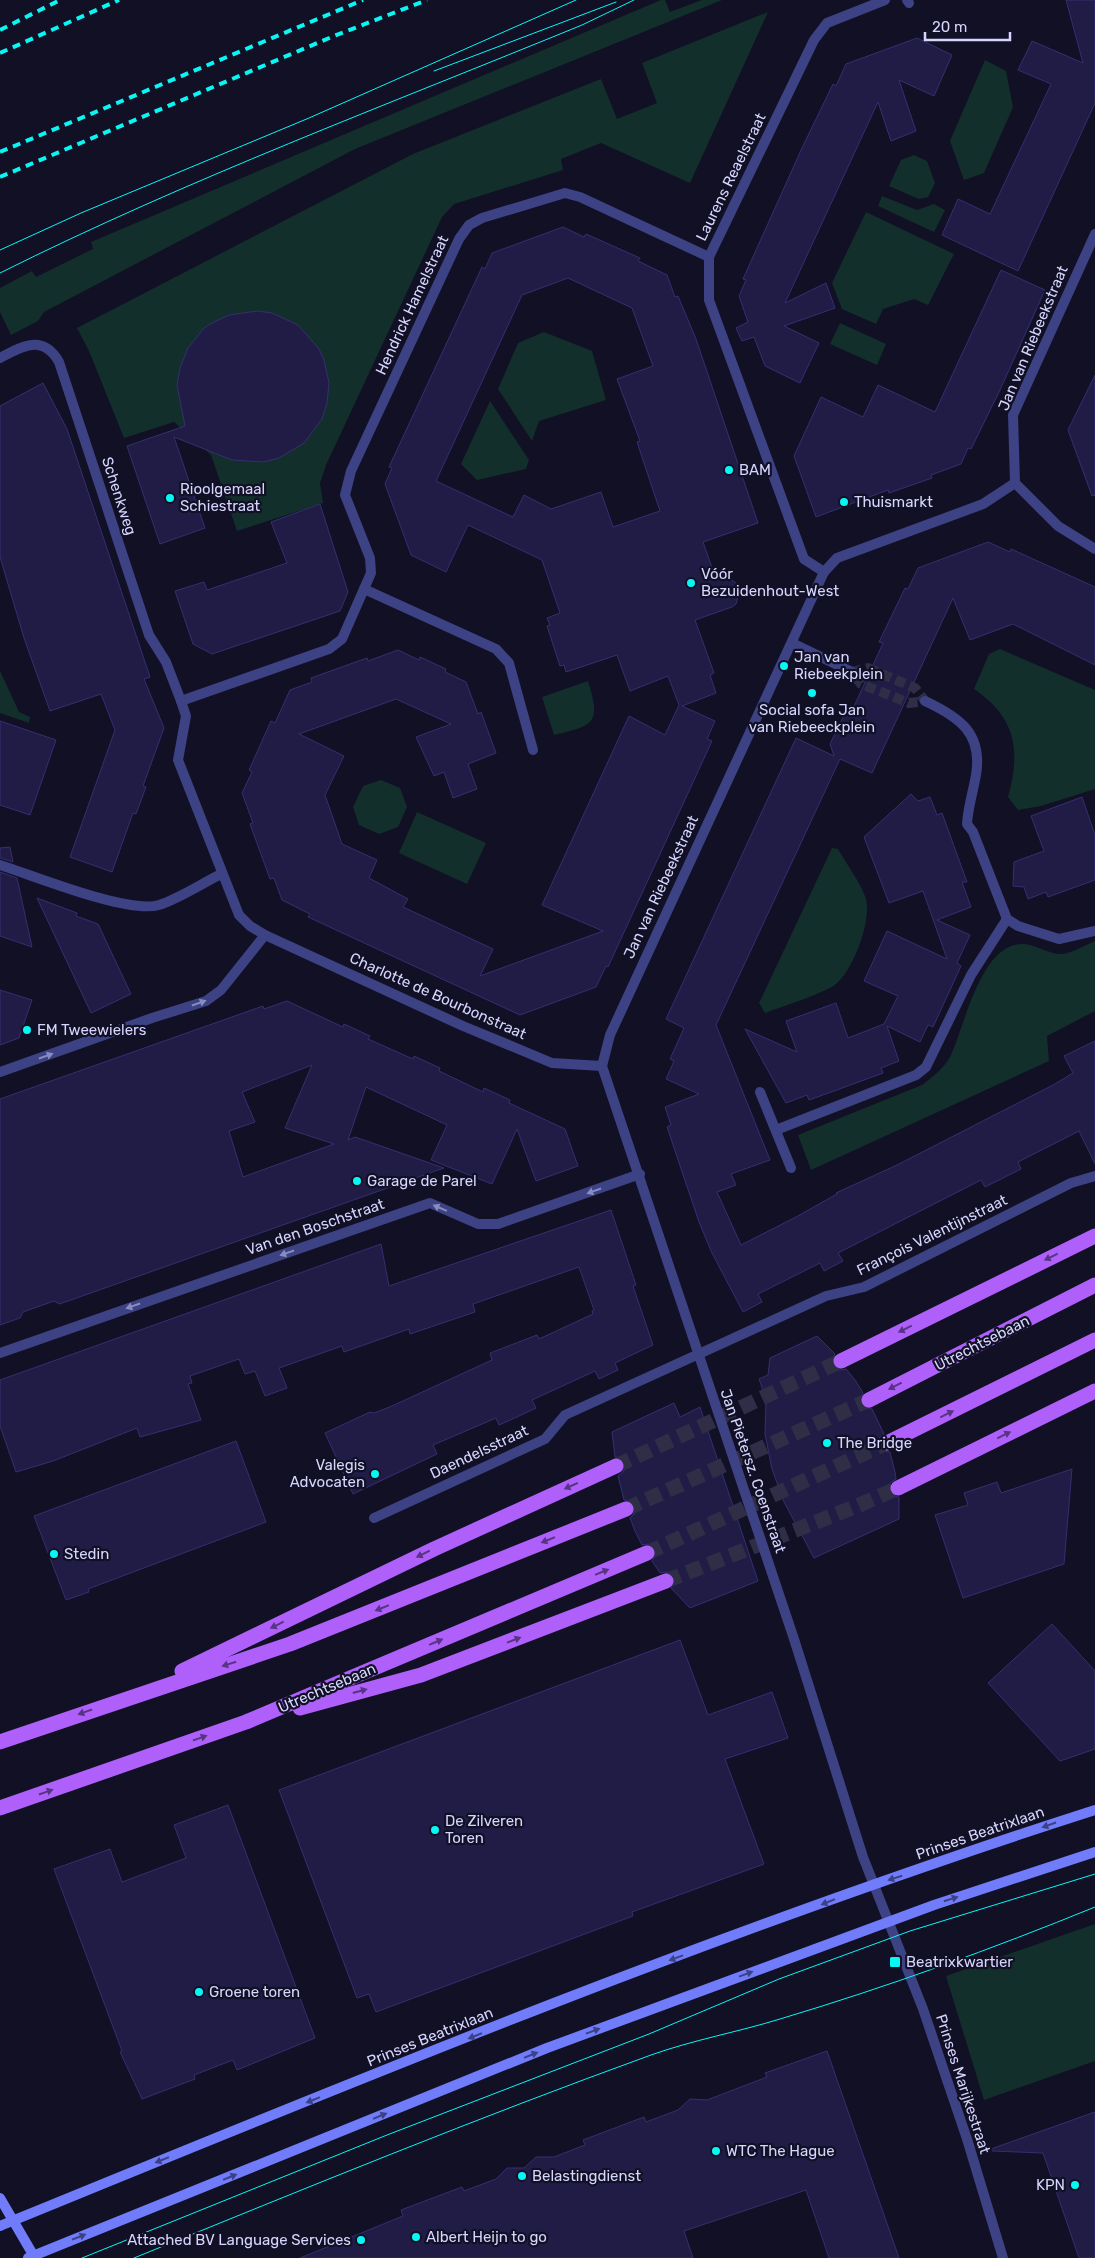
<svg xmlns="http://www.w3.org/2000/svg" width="1095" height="2258" font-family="Rubik,sans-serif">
<rect width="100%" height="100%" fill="#111025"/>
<g fill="#132f2b">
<polygon points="661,0 665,0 670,12 702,0 722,0 355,149 44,312 38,321 11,335 0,312 0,288 32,271 36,277 93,249 91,242"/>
<polygon points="768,12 690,183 601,143 561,159 563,170 454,204 442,217 326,465 320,483 323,503 237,531 211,455 174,422 124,438 89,351 77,328 413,154 601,79 617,119 657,103 642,63"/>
<polygon points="985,60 1006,71 1013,107 984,173 964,180 950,141"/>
<polygon points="914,155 927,161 935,183 928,197 919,199 889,186 901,160"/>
<polygon points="882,196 917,210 934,204 945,210 934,232 878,206"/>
<polygon points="866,212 954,254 928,305 914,299 883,309 876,324 842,309 832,283"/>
<polygon points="840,323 886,344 877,365 830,344"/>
<polygon points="544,332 592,351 606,400 539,421 532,441 498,389 518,343"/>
<polygon points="490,401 529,460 526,469 477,480 461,464"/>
<path d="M1000,649L1095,690V789L1041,806L1018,810L1008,797C1021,751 1016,717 974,689L989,654Z"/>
<polygon points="0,671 19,712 30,717 29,723 0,713"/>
<path d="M588,681C601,724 595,725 554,735L542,697Z"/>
<polygon points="381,780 400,788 407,807 398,827 379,834 359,825 353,807 363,786"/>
<polygon points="417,812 486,843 467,884 399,853"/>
<path d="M832,848L838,849C846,863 862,885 866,899C872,922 851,978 830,988C810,998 786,1005 765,1013L759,1003Z"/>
<path d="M1095,941V1011L1047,1036L1049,1061L811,1170L798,1135L922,1085C932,1077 945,1068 951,1055C964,1026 978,959 1011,946C1029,939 1042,952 1059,954C1069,955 1085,945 1095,941Z"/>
<polygon points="1095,1924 1095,2061 984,2100 946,1976"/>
</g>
<g fill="#201c46" stroke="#352f71" fill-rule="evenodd">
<polygon points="1066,0 1095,0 1095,103 1018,271 942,235 958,199 990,214 1051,84 1018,70 1032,41 1083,63"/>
<polygon points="917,38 952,55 934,96 899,80 916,131 891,141 878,102 785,303 826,283 835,308 784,326 819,343 800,383 765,366 754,337 742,341 736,328 748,322 739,296 746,280 743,279 802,148 833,84 836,86 846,64"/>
<path d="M563,227L584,237L586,234L640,258L638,261L667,275L675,297L678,296L696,339L758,523L703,542L715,576L732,580L736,583L739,593L736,604L732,607L695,620L714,673L710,675L716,693L682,706L715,721L707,739L712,741L608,967L606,966L596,987L520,1015L308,917L310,914L282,900L274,878L270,879L250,824L253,823L242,793L252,772L249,770L271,721L275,723L290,690L312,682L311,678L367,658L368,661L398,650L419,660L420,657L446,669L445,672L466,682L478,714L481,712L496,753L468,764L477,789L453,798L444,772L434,776L416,737L451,724L396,699L299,734L344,756L325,795L342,844L377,860L369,878L408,899L403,907L493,949L480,976L603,931L542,905L629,716L665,735L679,705L668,676L630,691L617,655L566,672L564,665L560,666L547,626L550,625L547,618L560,613L542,560L468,525L446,572L411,555L385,484L392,468L389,467L482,267L485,269L492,253ZM568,278L632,308L653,366L617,379L640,441L637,442L660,511L613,527L601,492L551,509L524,495L513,517L436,481L522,295Z"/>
<polygon points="1001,270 1045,290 1000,390 971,449 968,448 961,464 931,475 932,478 889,493 888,490 816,517 794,456 821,397 863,417 878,385 935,412"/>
<polygon points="257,311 272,313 298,325 319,349 324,360 329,383 327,403 322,419 304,443 279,458 263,462 232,460 174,437 205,528 160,544 127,446 185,426 177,385 180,368 188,348 204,328 216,321 229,315"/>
<polygon points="1095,375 1095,495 1092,496 1068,430"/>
<polygon points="43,383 67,429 150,677 144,679 164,728 143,786 146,787 136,814 133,813 112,872 70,857 115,730 101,694 50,711 24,638 0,557 0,406"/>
<polygon points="320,504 348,592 340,611 212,654 193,644 175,591 204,582 207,590 287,563 271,522"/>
<polygon points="988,542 1010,552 1011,549 1095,587 1095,665 1013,624 970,640 953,598 872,773 840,759 716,1025 770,1160 731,1174 736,1185 717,1192 741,1245 796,1217 837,1194 836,1193 897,1165 1055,1084 1073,1073 1064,1056 1095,1041 1095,1164 1079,1131 1018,1162 1021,1169 985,1187 981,1180 838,1253 843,1261 824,1271 820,1263 758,1294 762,1302 743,1312 712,1253 699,1222 667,1127 671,1125 665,1107 699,1094 666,1079 674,1061 670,1059 684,1028 666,1019 796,738 834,756 830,744 846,711 851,713 883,643 879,642 905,588 908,589 918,568"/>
<polygon points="0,721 56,740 30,815 0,805"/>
<polygon points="911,794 918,801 930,797 937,815 942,813 967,882 962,882 971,907 937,920 970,935 957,963 961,966 933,1027 928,1025 920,1042 887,1026 899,1061 881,1068 883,1073 845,1087 809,1100 807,1095 786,1103 745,1029 797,1052 786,1021 836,1003 848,1038 884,1024 898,996 864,981 887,931 947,959 923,891 889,903 864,837"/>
<polygon points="1082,797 1095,835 1095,880 1048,897 1046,892 1028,899 1024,887 1013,886 1014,862 1044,851 1031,816"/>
<polygon points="10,847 13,862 0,858 0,848"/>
<polygon points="0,872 17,878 32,947 0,936"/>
<polygon points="37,898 77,913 76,916 98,924 131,994 91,1013"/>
<polygon points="0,990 32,1000 19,1038 0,1045"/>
<path d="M287,1001L343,1027L344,1024L370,1036L368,1039L413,1059L414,1056L440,1068L439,1071L483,1092L484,1088L510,1100L509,1103L565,1129L578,1166L536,1181L517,1129L492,1184L431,1160L447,1125L366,1087L348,1140L355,1137L444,1168L71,1300L59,1304L54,1301L23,1312L20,1318L0,1325V1099L263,1006L264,1009ZM312,1065L285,1128L334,1144L243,1177L229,1131L255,1122L242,1092Z"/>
<polygon points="611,1210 636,1285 633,1286 653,1345 615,1363 618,1370 599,1379 595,1371 532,1400 536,1408 517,1417 499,1425 496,1418 433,1445 437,1454 353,1494 325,1433 370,1412 374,1413 392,1406 492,1360 490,1353 537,1335 539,1339 593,1314 592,1311 594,1310 579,1267 473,1304 475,1312 410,1334 409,1329 344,1352 342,1346 279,1368 287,1388 265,1396 255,1371 245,1374 239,1359 190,1376 192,1383 188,1384 201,1420 140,1437 137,1428 53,1461 16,1472 0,1426 0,1380 381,1244 389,1286"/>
<polygon points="817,1336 835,1354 832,1360 833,1366 840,1370 846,1369 855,1380 863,1393 860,1399 861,1405 864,1408 872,1409 875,1415 884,1434 879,1438 878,1447 882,1451 890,1452 895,1472 896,1479 890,1483 889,1492 893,1496 899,1497 899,1519 814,1558 784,1502 772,1469 765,1434 766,1399 759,1379 768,1375 770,1358"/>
<polygon points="674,1403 680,1417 700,1407 758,1581 690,1608 671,1588 675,1582 672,1574 667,1572 660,1573 652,1561 656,1555 655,1549 649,1544 642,1545 635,1531 630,1518 634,1514 635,1506 631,1501 624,1500 618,1476 624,1471 625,1463 621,1458 615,1457 612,1432"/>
<polygon points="236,1441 266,1522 88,1589 89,1592 66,1600 34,1516"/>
<polygon points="1072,1469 1064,1564 963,1598 935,1515 968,1505 964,1493 997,1482 1001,1493"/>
<polygon points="1052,1624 1095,1671 1095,1749 1060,1761 988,1683"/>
<polygon points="680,1640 708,1715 772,1692 788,1738 725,1759 764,1864 632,1912 633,1916 376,2012 369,1994 357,1998 279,1790"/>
<polygon points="228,1805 315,2038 237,2070 233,2060 194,2075 195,2079 142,2099 120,2052 122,2051 54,1869 110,1849 122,1882 186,1858 174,1825"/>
<polygon points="827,2051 899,2258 829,2258 806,2190 684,2231 693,2258 300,2258 403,2216 401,2210 462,2187 464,2191 496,2179 507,2168 524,2168 536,2157 554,2157 585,2145 583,2140 644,2117 646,2122 678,2110 690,2099 707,2100 767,2077 765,2073"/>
<polygon points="1095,2112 1095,2258 1079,2258 1043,2153 992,2151 991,2149"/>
</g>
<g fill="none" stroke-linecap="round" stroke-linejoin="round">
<polygon stroke="#2f2e46" stroke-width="10" stroke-dasharray="10 5" stroke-linecap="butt" points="868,668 915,688 925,701 909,703 861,684 852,672"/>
<g stroke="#2f2e46" stroke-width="15" stroke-dasharray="15 8" stroke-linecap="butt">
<polyline points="616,1466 841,1361"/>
<polyline points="626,1509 869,1400"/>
<polyline points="647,1553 887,1443"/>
<polyline points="666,1581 857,1506 898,1488"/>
</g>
<g stroke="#3c4283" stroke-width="10">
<polyline points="907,0 909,3"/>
<path d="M0,358C22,346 43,334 59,362L149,635L166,662L181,701L186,716L178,760L239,915L250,926L265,935L463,1026L552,1063L602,1066"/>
<polyline points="1015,483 1013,415 1095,234"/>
<polyline points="1015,483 1058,526 1095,549"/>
<polyline points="824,572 804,559 709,300 709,257 814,40 827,23 885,0"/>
<polyline points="364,589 496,649 509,663 533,750"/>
<polyline points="792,643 852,672"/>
<polyline points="181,701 329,649 342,639 371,573 370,558 345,495 351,471 459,239 469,225 482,218 565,193 580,197 709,257"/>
<path d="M925,701C959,717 983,733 976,775C973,792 968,807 967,824L973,832L1007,919L1018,926L1059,939L1095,931"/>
<path d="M0,865C35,876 127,914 159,905C180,898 201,884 221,874"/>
<polyline points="602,1066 794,1639 863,1857 923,2009 967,2139 1003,2258"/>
<polyline points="602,1066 610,1035 824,572 837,558 983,504 1015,483"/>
<polyline points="0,1072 152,1018 206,1001 221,990 265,935"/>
<polyline points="760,1092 791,1168"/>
<polyline points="776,1130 916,1075 926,1067 971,975 1007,919"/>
<polyline points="0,1353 430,1203 478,1224 498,1224 640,1174"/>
<polyline points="374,1518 545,1439 565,1415 826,1296 864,1287 1071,1183 1095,1176"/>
</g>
<g stroke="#707cfa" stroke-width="10">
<polyline points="0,2198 35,2258"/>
<path d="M0,2226C361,2078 723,1929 1095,1810"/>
<polyline points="28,2258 547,2048 934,1905 1095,1852"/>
</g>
<g stroke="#af60fa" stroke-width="15">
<polyline points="841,1361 1095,1236"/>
<polyline points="869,1400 1095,1285"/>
<polyline points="887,1443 1095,1340"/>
<polyline points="898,1488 1095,1391"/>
<polyline points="182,1671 434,1549 616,1466"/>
<polyline points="300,1708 421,1675 666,1581"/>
<polyline points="0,1742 290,1644 626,1509"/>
<polyline points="0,1808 246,1722 647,1553"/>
</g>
<g stroke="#08f7f4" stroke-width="1">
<polyline points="434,71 616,2"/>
<polyline points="0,250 81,213 309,118 576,0"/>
<path d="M0,273C188,179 387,105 582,25L634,0"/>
<polyline points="82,2258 387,2135 649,2034 779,1979 910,1931 1095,1874"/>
<path d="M134,2258C306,2188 477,2118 651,2055C693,2040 738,2032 780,2019C887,1987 992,1949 1095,1907"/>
</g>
<g stroke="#08f7f4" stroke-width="4" stroke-dasharray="8 6" stroke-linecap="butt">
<polyline points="0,30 60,0"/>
<polyline points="0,53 119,0"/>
<polyline points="0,152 363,0"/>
<polyline points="0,177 334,36 427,0"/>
</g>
</g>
<defs><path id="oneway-solid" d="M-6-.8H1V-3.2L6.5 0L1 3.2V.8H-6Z" transform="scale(1.25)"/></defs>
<g fill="#898cc0">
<use href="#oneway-solid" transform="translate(199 1003) rotate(-19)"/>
<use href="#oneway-solid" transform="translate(46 1056) rotate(-19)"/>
<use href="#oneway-solid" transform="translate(594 1191) rotate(161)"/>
<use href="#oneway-solid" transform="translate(440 1208) rotate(-157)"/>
<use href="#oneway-solid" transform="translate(287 1253) rotate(161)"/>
<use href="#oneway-solid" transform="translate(133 1306) rotate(161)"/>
</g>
<g fill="#583485">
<use href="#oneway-solid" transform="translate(1051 1257) rotate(154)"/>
<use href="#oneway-solid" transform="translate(905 1329) rotate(154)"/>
<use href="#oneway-solid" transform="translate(895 1386) rotate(153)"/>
<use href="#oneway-solid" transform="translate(947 1414) rotate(-26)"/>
<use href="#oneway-solid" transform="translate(1004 1435) rotate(-26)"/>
<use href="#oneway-solid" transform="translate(571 1486) rotate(156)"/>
<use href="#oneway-solid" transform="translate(548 1540) rotate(158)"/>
<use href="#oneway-solid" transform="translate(423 1554) rotate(154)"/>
<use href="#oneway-solid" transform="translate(602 1572) rotate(-22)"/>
<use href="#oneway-solid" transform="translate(382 1608) rotate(158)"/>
<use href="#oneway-solid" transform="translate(277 1625) rotate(154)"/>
<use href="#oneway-solid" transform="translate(514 1640) rotate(-21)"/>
<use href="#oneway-solid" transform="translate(436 1642) rotate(-23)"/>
<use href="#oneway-solid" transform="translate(229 1664) rotate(162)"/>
<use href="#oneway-solid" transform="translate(360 1691) rotate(-15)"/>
<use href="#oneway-solid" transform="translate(85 1712) rotate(161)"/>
<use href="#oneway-solid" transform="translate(200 1738) rotate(-19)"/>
<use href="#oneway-solid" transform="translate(46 1792) rotate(-19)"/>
</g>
<g fill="#3c4185">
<use href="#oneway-solid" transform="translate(1049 1825) rotate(161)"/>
<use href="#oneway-solid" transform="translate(895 1878) rotate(162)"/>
<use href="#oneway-solid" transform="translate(951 1899) rotate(-18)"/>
<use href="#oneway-solid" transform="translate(828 1902) rotate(158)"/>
<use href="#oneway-solid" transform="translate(676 1958) rotate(160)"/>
<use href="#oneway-solid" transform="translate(746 1974) rotate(-20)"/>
<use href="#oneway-solid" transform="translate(593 2031) rotate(-20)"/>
<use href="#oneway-solid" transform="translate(475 2036) rotate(158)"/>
<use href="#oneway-solid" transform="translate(531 2055) rotate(-22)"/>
<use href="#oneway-solid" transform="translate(313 2100) rotate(158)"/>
<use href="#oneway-solid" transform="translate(380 2116) rotate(-22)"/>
<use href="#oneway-solid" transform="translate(162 2160) rotate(158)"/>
<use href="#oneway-solid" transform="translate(230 2177) rotate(-22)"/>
<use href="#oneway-solid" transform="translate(79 2237) rotate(-21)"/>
</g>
<g fill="#08f7f4" stroke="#111025" stroke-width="2">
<circle cx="729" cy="470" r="5"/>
<circle cx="170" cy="498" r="5"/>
<circle cx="844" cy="502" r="5"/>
<circle cx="691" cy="583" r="5"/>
<circle cx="784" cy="666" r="5"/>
<circle cx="812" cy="693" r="5"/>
<circle cx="27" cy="1030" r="5"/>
<circle cx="357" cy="1181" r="5"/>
<circle cx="827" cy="1443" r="5"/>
<circle cx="375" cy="1474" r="5"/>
<circle cx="54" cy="1554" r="5"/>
<circle cx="435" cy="1830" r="5"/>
<rect x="889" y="1956" width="12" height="12" rx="2.5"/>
<circle cx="199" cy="1992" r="5"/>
<circle cx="716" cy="2151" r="5"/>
<circle cx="522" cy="2176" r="5"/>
<circle cx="1075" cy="2185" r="5"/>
<circle cx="416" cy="2237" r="5"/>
<circle cx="361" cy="2240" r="5"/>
</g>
<g text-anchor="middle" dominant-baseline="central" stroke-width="4.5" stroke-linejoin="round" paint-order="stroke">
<g font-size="15" fill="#d6d5fe" stroke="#111025">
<text transform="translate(731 177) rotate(-64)">Laurens Reaelstraat</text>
<text transform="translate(412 305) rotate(-65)">Hendrick Hamelstraat</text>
<text transform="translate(1033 338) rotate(-67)">Jan van Riebeekstraat</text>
<text transform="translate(119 496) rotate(72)">Schenkweg</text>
<text transform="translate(661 887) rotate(-65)">Jan van Riebeekstraat</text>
<text transform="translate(438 996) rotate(24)">Charlotte de Bourbonstraat</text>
<text transform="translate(315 1227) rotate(-19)">Van den Boschstraat</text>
<text transform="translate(932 1235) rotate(-26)">François Valentijnstraat</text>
<text transform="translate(982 1343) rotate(-27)">Utrechtsebaan</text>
<text transform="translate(479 1452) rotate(-25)">Daendelsstraat</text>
<text transform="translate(753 1471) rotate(71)">Jan Pietersz. Coenstraat</text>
<text transform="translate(327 1688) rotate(-23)">Utrechtsebaan</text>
<text transform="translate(980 1833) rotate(-19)">Prinses Beatrixlaan</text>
<text transform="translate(430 2037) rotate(-22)">Prinses Beatrixlaan</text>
<text transform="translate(963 2084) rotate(72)">Prinses Marijkestraat</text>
</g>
<g font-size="15" fill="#d6d5fe" stroke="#111025" text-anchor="start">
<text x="739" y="470">BAM</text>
<text x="180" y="489">Rioolgemaal<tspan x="180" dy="17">Schiestraat</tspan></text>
<text x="854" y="502">Thuismarkt</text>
<text x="701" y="574">Vóór<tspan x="701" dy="17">Bezuidenhout-West</tspan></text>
<text x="794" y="657">Jan van<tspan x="794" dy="17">Riebeekplein</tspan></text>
<text x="812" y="710" text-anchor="middle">Social sofa Jan<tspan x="812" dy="17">van Riebeeckplein</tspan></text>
<text x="37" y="1030">FM Tweewielers</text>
<text x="367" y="1181">Garage de Parel</text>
<text x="837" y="1443">The Bridge</text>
<text x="365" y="1465" text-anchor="end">Valegis<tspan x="365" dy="17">Advocaten</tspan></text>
<text x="64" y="1554">Stedin</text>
<text x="445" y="1821">De Zilveren<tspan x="445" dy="17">Toren</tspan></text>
<text x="906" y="1962">Beatrixkwartier</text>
<text x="209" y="1992">Groene toren</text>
<text x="726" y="2151">WTC The Hague</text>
<text x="532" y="2176">Belastingdienst</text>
<text x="1065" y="2185" text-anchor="end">KPN</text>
<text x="426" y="2237">Albert Heijn to go</text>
<text x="351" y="2240" text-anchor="end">Attached BV Language Services</text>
</g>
</g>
<path d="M925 32v8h85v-8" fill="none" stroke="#d6d5fe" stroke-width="2.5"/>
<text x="932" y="32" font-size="15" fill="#d6d5fe" stroke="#111025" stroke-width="4" paint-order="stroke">20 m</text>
</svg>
